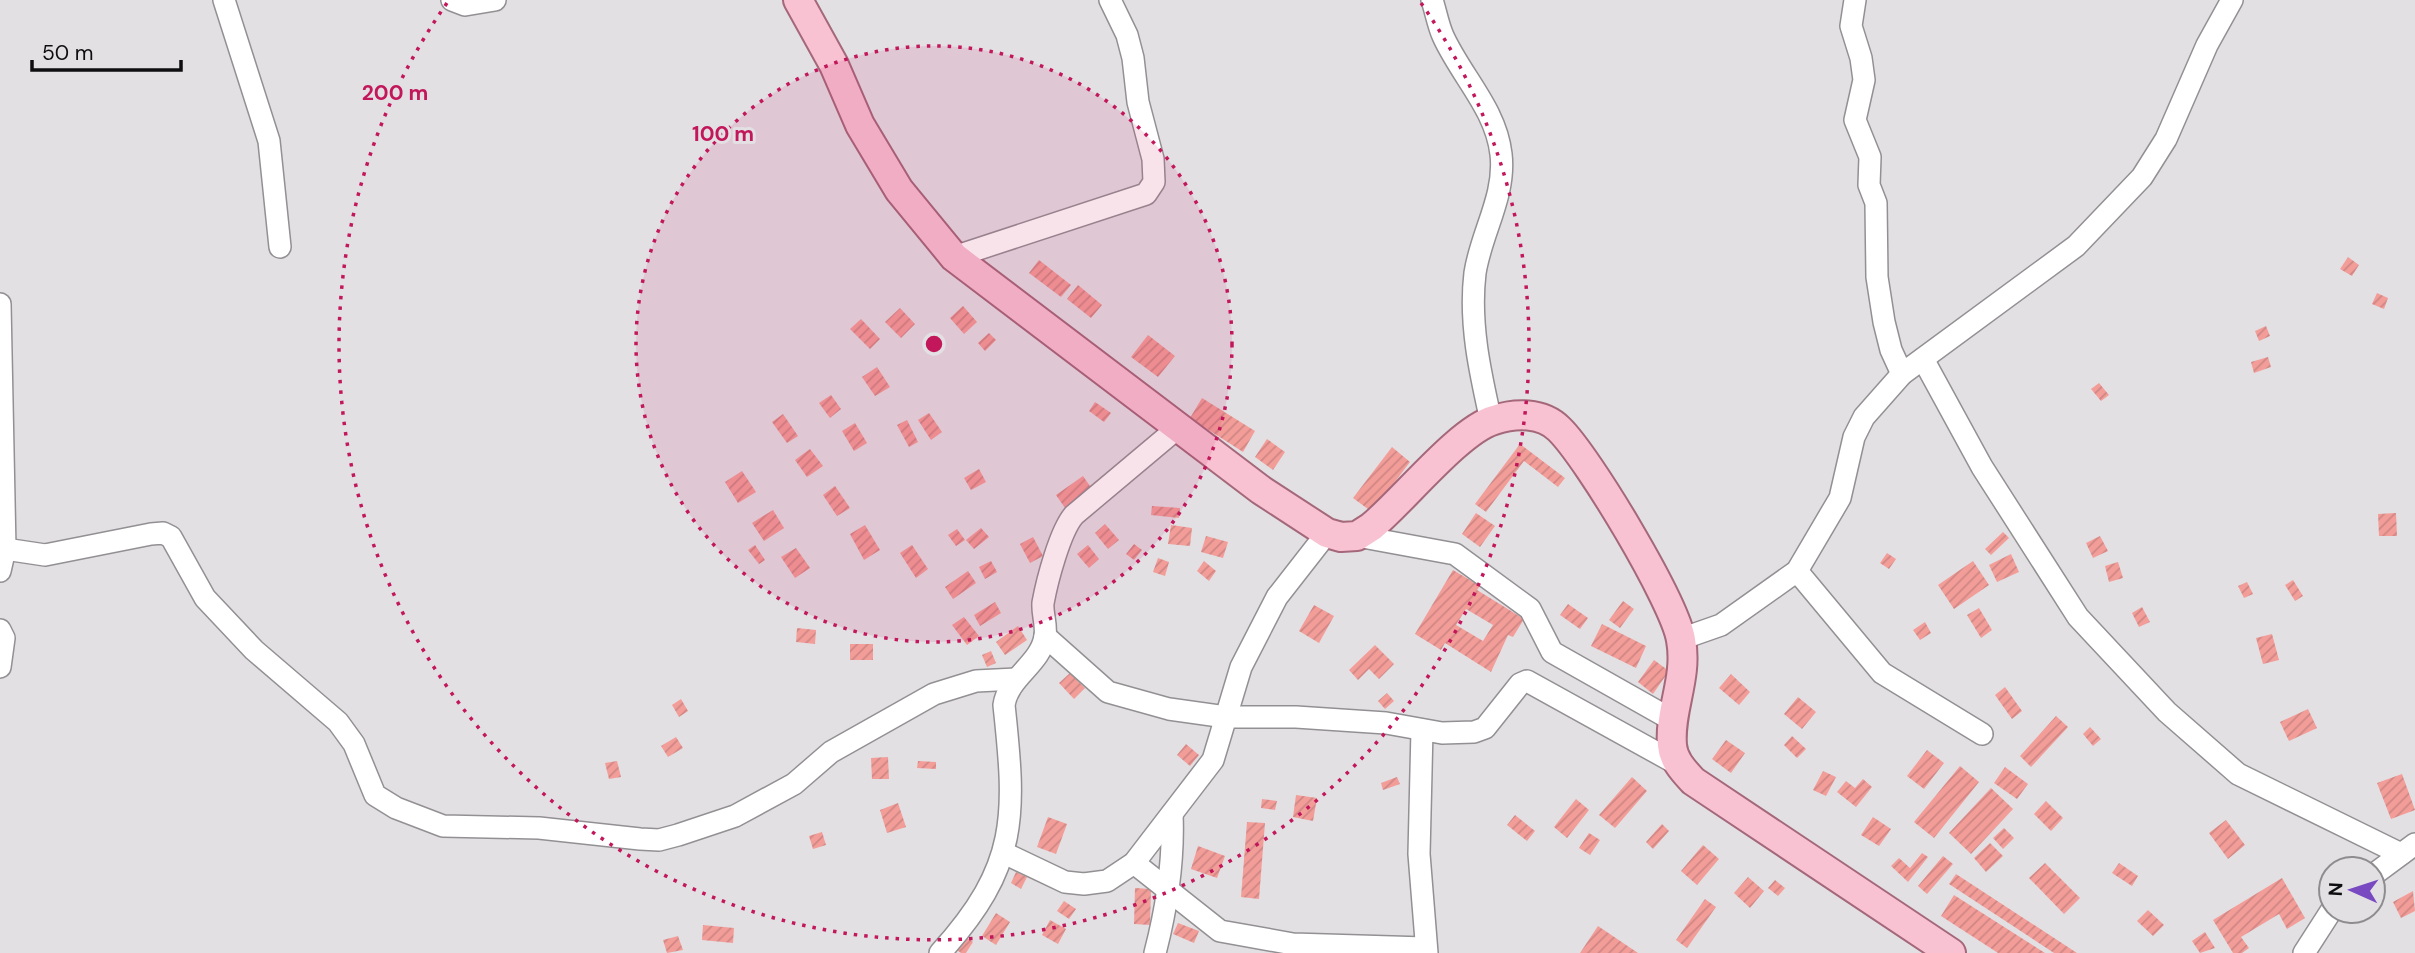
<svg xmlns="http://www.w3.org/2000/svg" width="2415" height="953" font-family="'DM Sans',sans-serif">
<defs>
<pattern id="building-hatch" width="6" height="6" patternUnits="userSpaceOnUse" patternTransform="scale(1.75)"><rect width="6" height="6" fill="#f39d99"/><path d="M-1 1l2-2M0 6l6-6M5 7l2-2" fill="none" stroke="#cf8683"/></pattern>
</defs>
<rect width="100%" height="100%" fill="#e3e0e4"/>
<g fill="url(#building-hatch)" fill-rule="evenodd">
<polygon points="2348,257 2359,265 2352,276 2340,269"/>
<polygon points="1039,260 1071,285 1061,297 1029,273"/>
<polygon points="1078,285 1102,305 1091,318 1067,299"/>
<polygon points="2377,293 2388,298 2384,309 2372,304"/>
<polygon points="963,306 977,322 964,334 950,318"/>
<polygon points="900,308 915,324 901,338 885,322"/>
<polygon points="861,319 880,339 870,349 850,329"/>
<polygon points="2266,326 2270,336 2259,341 2255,331"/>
<polygon points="989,333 996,340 985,351 978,343"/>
<polygon points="1148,335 1175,356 1158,377 1131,357"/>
<polygon points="2268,357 2271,367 2254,373 2251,362"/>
<polygon points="877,367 890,387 875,396 862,377"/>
<polygon points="2099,383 2109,395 2101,401 2091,389"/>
<polygon points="831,395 841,409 830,418 819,403"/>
<polygon points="1202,398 1255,431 1243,452 1190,418"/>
<polygon points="1095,402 1111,413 1104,422 1089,411"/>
<polygon points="929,413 942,432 931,440 918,420"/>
<polygon points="783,414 798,436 787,443 772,422"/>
<polygon points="907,420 918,442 909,447 897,425"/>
<polygon points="855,423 867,443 854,451 842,431"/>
<polygon points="1267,439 1285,452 1273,470 1255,457"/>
<polygon points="1520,444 1565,478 1558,487 1524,461 1486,512 1475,504"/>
<polygon points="1392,447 1410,462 1372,512 1353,498"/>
<polygon points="810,449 823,466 807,477 795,460"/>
<polygon points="979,469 986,482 971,490 964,478"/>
<polygon points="742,471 756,492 738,503 725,482"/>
<polygon points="1083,476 1092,489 1065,508 1056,495"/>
<polygon points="835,486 850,508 837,516 823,495"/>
<polygon points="1152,506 1180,508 1179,518 1151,515"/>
<polygon points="773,510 784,528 764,541 752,523"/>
<polygon points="1476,513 1495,526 1480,547 1462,534"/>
<polygon points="2396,513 2397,536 2379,536 2378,514"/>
<polygon points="1105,524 1119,540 1108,549 1095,533"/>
<polygon points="865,525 880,550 864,560 850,534"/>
<polygon points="1171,525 1192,528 1190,546 1168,544"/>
<polygon points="981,528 989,537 974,549 966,540"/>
<polygon points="957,529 965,540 956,546 948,535"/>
<polygon points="2003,532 2009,538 1991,555 1985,549"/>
<polygon points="1206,536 1228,542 1223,558 1201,552"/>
<polygon points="2100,536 2108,551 2093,558 2086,543"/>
<polygon points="1033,537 1043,556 1030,563 1020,544"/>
<polygon points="1134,544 1142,550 1134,560 1126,554"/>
<polygon points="755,545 765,560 759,564 748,550"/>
<polygon points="912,545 928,569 916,578 900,553"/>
<polygon points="1088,545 1099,559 1089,568 1077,554"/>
<polygon points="796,548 810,568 795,578 781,557"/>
<polygon points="1887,553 1896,559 1889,569 1880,563"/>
<polygon points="2011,554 2019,572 1997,582 1989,565"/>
<polygon points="1158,558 1169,562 1165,576 1153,572"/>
<polygon points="991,561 997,572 985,579 979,567"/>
<polygon points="1204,561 1216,571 1209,581 1197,571"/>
<polygon points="1973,561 1989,585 1954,609 1938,585"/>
<polygon points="2118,562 2123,578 2109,582 2105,566"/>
<path d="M1453,570L1480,586L1477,590L1524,619L1513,637L1508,635L1491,672L1445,643L1441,650L1415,634ZM1466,609L1493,625L1483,641L1456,625Z"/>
<polygon points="968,571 976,583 953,599 945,587"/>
<polygon points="2293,580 2303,596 2295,601 2285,585"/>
<polygon points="2247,582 2253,594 2244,598 2238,586"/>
<polygon points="1623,601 1634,609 1620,628 1609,620"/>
<polygon points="995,602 1001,613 980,626 974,615"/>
<polygon points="1568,604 1588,618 1580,629 1560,615"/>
<polygon points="1314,605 1334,616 1319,643 1299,631"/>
<polygon points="2142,607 2150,622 2139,627 2132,613"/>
<polygon points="1979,608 1992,630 1981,638 1967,615"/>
<polygon points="964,617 979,636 967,645 952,625"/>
<polygon points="1925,622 1931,633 1920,640 1913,630"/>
<polygon points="1602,624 1646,646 1636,668 1591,646"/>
<polygon points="1018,626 1027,640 1005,655 996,642"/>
<polygon points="797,628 816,630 815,644 796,642"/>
<polygon points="2272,634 2279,660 2263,664 2256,638"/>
<rect x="850" y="644" width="23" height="16"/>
<polygon points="1375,645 1394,664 1379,679 1369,669 1358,680 1349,670"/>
<polygon points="991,651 996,663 987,667 982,655"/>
<polygon points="1654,660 1669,671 1653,694 1638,682"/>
<polygon points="1070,673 1085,688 1074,699 1059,683"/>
<polygon points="1731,674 1750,692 1739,705 1719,688"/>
<polygon points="2005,687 2022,711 2012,719 1995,695"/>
<polygon points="1387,693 1394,701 1385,709 1378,701"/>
<polygon points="1798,697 1816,712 1802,729 1784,714"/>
<polygon points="681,699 688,711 679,717 672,705"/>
<polygon points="2308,709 2317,728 2289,741 2280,722"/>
<polygon points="2056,716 2068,727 2031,767 2020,756"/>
<polygon points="2090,727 2101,739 2093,746 2083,734"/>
<polygon points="1792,736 1806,749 1797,758 1784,745"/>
<polygon points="676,737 683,748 668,757 661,746"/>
<polygon points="1726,740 1745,753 1731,773 1712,759"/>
<polygon points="1186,744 1199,755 1190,766 1177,755"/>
<polygon points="1927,750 1944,763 1924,789 1907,776"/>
<polygon points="888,757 889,779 872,779 871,758"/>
<polygon points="617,761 621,777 609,779 605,763"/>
<polygon points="918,761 936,762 936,769 917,768"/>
<polygon points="1960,766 1979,782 1934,838 1914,822"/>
<polygon points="2005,767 2028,784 2017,799 1994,783"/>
<polygon points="1823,771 1836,777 1826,796 1813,790"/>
<polygon points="2402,774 2415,810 2391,819 2377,783"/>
<polygon points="1397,777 1400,784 1383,790 1381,783"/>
<polygon points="1632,777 1647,791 1615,828 1599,815"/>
<polygon points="1863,779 1872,787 1856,807 1837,792 1846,781 1855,788"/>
<polygon points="1991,788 2013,809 1971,854 1949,833"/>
<polygon points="1296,795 1317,798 1313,821 1293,817"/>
<polygon points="1262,799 1277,801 1275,810 1261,808"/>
<polygon points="1576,799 1589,810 1567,838 1554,827"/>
<polygon points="2046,801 2063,818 2051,831 2034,814"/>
<polygon points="898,803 906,827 887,833 880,810"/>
<polygon points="1515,815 1535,831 1527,841 1507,825"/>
<polygon points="1048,817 1067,824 1056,854 1037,847"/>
<polygon points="1873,817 1891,829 1879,846 1861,835"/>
<polygon points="2226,820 2245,845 2228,859 2209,833"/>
<polygon points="1247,822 1265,823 1259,899 1241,897"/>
<polygon points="1662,824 1669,831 1653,849 1646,842"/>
<polygon points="2004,828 2014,838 2003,849 1993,838"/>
<polygon points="822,832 826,845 813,849 809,836"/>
<polygon points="1589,833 1600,840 1590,855 1579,848"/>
<polygon points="1990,843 2003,856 1986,872 1974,858"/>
<polygon points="1703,845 1719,859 1697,885 1681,871"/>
<polygon points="1198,846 1225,856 1217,878 1191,869"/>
<polygon points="1922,853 1928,857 1908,882 1891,866 1899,858 1910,868"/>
<polygon points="1943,856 1953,864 1927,894 1918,886"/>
<polygon points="2045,863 2080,898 2064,914 2029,878"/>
<polygon points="2119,863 2138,876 2132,886 2112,873"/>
<polygon points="1016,872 1027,877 1021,889 1011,883"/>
<polygon points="1956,874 2077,953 2054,953 1949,884"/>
<polygon points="1748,877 1764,891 1750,908 1734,893"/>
<polygon points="2282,878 2305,918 2287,929 2279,914 2241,937 2249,948 2242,953 2233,953 2213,920"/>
<polygon points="1775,880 1785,888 1778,896 1768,888"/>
<polygon points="1135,888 1151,889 1150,925 1134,924"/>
<polygon points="2413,891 2415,911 2401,918 2393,902"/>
<polygon points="1954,895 2045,953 1998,953 1941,916"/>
<polygon points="1705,899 1716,907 1687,948 1676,940"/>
<polygon points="1064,901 1076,909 1069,919 1057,911"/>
<polygon points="2148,910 2164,925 2153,936 2137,921"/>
<polygon points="996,913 1010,922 996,945 982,936"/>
<polygon points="1050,920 1066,929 1058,944 1042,935"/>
<polygon points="1178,923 1199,931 1194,943 1173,934"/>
<polygon points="703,925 734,928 733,943 702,940"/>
<polygon points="1598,926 1638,953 1580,953"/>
<polygon points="2205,932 2215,948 2200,953 2192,941"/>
<polygon points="678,936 683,950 667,953 663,940"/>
<polygon points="966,937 973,942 966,953 961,953 957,950"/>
</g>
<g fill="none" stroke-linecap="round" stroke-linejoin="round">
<g stroke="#939094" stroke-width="24">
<g id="minor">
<polyline points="224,0 269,141 280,247"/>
<polyline points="452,0 465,5 495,0"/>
<path d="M1432,0C1436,12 1438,25 1443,36C1461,76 1496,109 1501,154C1506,196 1481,233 1475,273C1469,323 1480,372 1491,421"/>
<polyline points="1855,0 1851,26 1861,58 1864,80 1855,120 1870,157 1869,185 1876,203 1877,277 1884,322 1891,350 1902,374"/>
<polyline points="954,257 1146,194 1154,182 1153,159 1138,102 1133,58 1127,35 1110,0"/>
<polyline points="0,304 5,549 0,571"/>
<polyline points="1923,359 1982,467 2078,617 2167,712 2238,774 2401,854"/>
<polyline points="1357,536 1455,554 1530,609 1552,652 1674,721"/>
<polyline points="5,549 45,555 151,534 163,533 171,537 205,598 254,650 338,722 354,744 375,795 396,808 443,826 539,828 640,839 659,840 678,835 735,816 794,784 831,752 934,694 976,681 1016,679"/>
<polyline points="1797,571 1882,673 1982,734"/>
<polyline points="0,630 4,638 0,667"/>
<polyline points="1045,636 1108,692 1169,709 1226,717 1296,717 1386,723 1442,733 1474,732 1485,728 1520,684 1527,681 1679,765"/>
<polyline points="1681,639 1721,625 1797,571 1840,498 1854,437 1864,417 1902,374 2076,246 2142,177 2166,139 2207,45 2232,0"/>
<polyline points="1422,730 1419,854 1427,953"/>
<polyline points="1004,853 1065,882 1084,884 1107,881 1134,863 1213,760 1241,667 1277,597 1327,533"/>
<polyline points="1134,863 1220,931 1293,944 1425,948"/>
<polyline points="2373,875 2415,844"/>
<path d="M940,953C1019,866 1016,816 1004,705C1008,677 1041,664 1045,636C1047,625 1042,614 1043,603C1047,581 1060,531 1074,515L1180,426"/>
<path d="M1155,953C1167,907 1174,862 1172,814"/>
<polyline points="2304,953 2331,911"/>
</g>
</g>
<g stroke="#a4687a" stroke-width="32">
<path id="major" d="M798,0L834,65L860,125L899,190L954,257L1261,490L1327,533L1341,537L1357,536L1371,527C1402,502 1459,430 1494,420C1515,413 1542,412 1559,429C1588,457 1675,602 1681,640C1688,678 1669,710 1672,745C1673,760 1684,771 1693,781L1951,953"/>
</g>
<use href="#minor" stroke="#fff" stroke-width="21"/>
<use href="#major" stroke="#f8c2d2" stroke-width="28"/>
</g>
<circle cx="934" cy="344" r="298" fill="#c2185b" fill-opacity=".12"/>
<g fill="none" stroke="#c2185b" stroke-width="3.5" stroke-dasharray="3.5 7">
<circle cx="934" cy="344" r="298"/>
<path d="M1421 3A595 595 0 1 1 447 3"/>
</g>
<circle cx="934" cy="344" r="10" fill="#c2185b" stroke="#e3e0e4" stroke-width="3.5"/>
<g font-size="21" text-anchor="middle" font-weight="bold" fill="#c2185b" stroke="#e3e0e4" stroke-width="6" stroke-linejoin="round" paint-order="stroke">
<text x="395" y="100">200 m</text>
<text x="723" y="141">100 m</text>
</g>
<g transform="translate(2352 890) rotate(273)"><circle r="33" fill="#e3e0e4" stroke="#8e8c8f" stroke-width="2"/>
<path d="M0-5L12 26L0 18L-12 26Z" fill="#7949c1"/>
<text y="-10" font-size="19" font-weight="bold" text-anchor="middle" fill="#0e0d0f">N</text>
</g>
<path d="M32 60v10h149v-10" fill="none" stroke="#0e0d0f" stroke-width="3.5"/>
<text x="42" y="60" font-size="21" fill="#0e0d0f" stroke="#e3e0e4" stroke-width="5" paint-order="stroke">50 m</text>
</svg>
